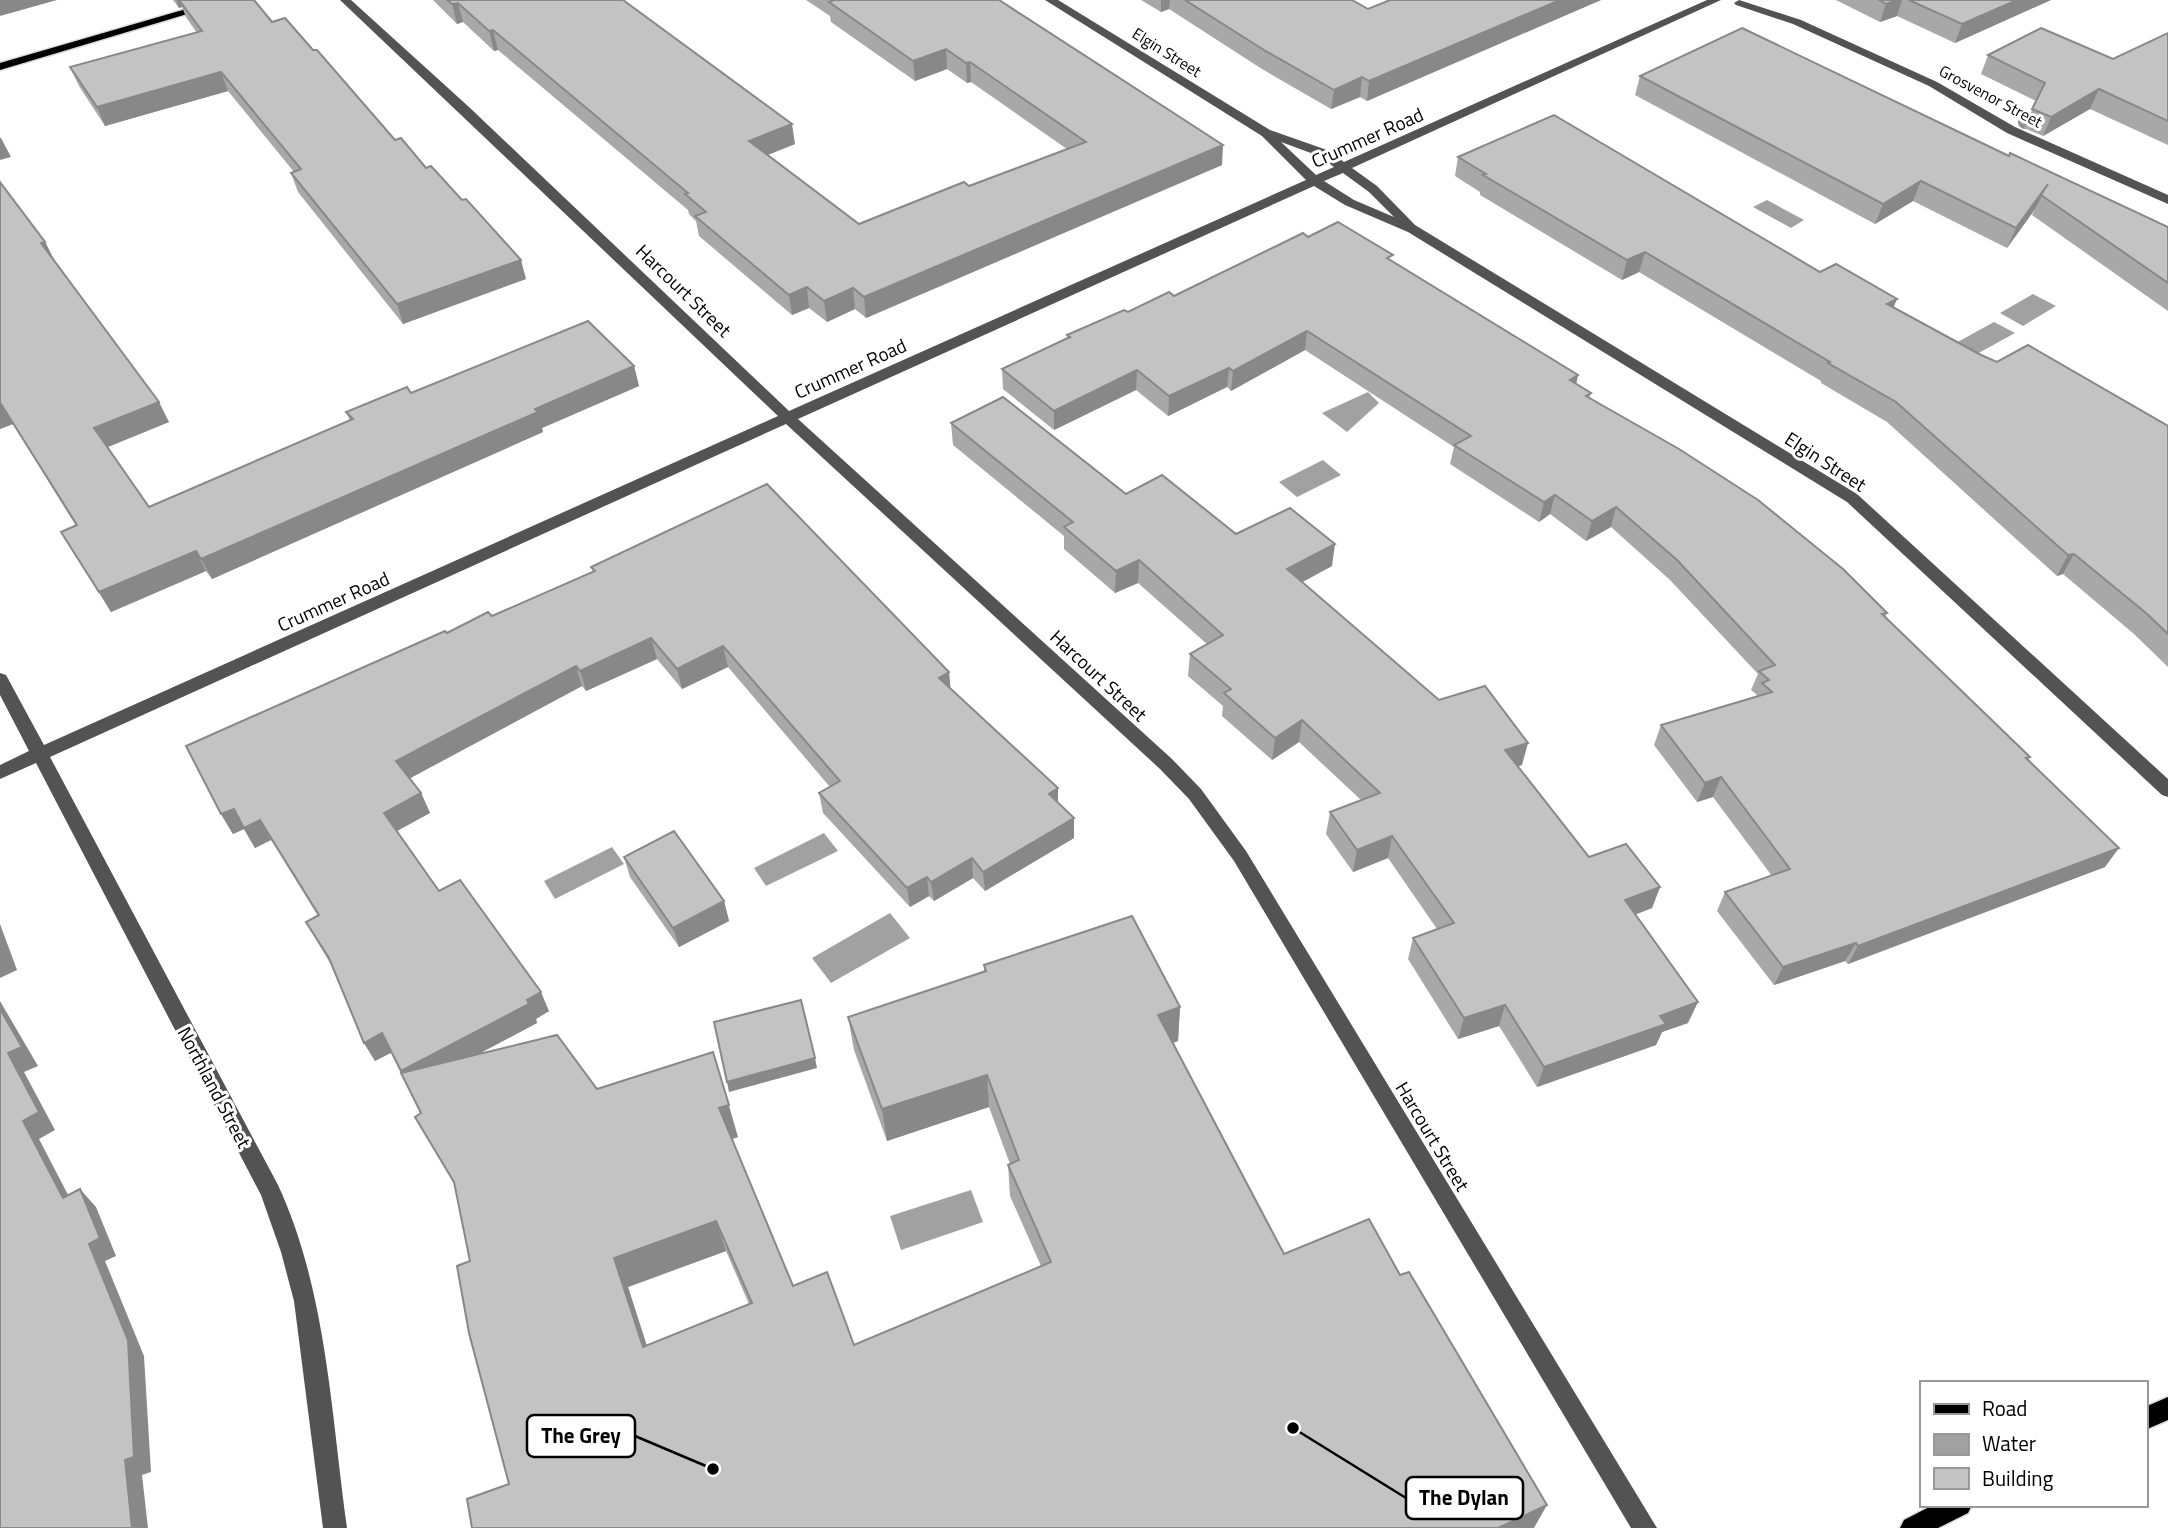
<svg xmlns="http://www.w3.org/2000/svg" width="2168" height="1528" font-family="'Titillium Web',sans-serif">
<rect width="100%" height="100%" fill="#fff"/>
<g fill="#a1a1a1">
<polygon points="1767,200 1804,220 1791,228 1753,207"/>
<polygon points="2033,294 2056,306 2023,326 2000,313"/>
<polygon points="1994,322 2015,333 1975,355 1954,344"/>
<polygon points="1368,392 1379,403 1347,432 1322,413"/>
<polygon points="1323,460 1341,475 1297,497 1279,482"/>
<polygon points="824,833 838,851 766,886 754,868"/>
<polygon points="612,847 624,864 555,899 544,881"/>
<polygon points="890,913 910,938 831,983 812,958"/>
<polygon points="971,1190 983,1222 901,1250 890,1216"/>
</g>
<g fill="none" stroke-linecap="round" stroke-linejoin="round">
<g stroke="#dbdbdb" stroke-width="3">
<g id="major">
<polygon points="217,0 234,0 0,70 0,63"/>
<polygon points="2168,1397 2168,1420 2145,1430 2145,1407"/>
<polygon points="1933,1505 1972,1505 1968,1513 1938,1528 1900,1528 1904,1520"/>
</g>
</g>
<g fill="#535353" fill-rule="evenodd">
<path d="M340,0H351L469,107L789,411L1306,180L1262,136L1045,0H1058L1270,130L1327,150L1344,162L1707,0H1721L1352,168L1377,186L1415,225L1857,494L2168,779V797L2162,795L1847,502L1408,232L1345,205L1314,186L798,419L1172,759L1201,789L1246,851L1657,1528H1631L1234,861L1189,799L1160,769L786,424L50,757L278,1185C327,1291 331,1414 347,1528H323L294,1301L281,1252L261,1195L36,763L0,779V765L29,751L0,695V673L6,675L44,745L778,416ZM1281,142L1319,156L1334,167L1316,175ZM1343,173L1369,192L1394,217L1354,200L1324,181Z"/>
<polygon points="1739,0 1801,20 1937,82 2015,127 2168,195 2168,204 2007,133 1929,86 1793,24 1736,5 1734,3"/>
</g>
<use href="#major" fill="#000" fill-rule="evenodd"/>
</g>
<circle fill="#8e8e8e" cx="2025" cy="122" r="7"/>
<g fill="#a8a8a8" fill-rule="evenodd">
<polygon points="173,0 254,0 272,22 395,140 426,168 526,279 403,324 298,192 291,173 294,172 228,91 105,126 79,86 70,67 197,33 186,17 182,7 179,8"/>
<polygon points="433,0 623,0 795,144 768,155 859,224 969,186 1067,149 971,82 967,83 947,69 915,81 831,22 830,16 806,0 999,0 1222,165 866,318 855,309 827,322 809,308 792,315 699,236 696,221 689,214 688,210 498,50 494,51 463,22 457,24"/>
<polygon points="1141,0 1352,0 1368,9 1390,0 1601,0 1367,101 1360,97 1331,109 1262,69 1169,9 1161,12"/>
<polygon points="1836,0 2051,0 1955,43 1897,16 1880,22"/>
<polygon points="2168,33 2168,145 2090,109 2043,136 2024,128 2036,101 1981,74 1988,55 2113,59"/>
<polygon points="1640,76 2009,156 2168,227 2168,311 2032,215 2035,209 2007,248 1913,201 1875,224 1635,95"/>
<polygon points="1458,157 1820,272 1893,307 1981,355 1997,362 2168,426 2168,667 2134,634 2063,574 2057,576 1887,422 1821,383 1821,381 1639,272 1622,280 1480,195 1480,192 1455,176"/>
<polygon points="0,182 45,242 55,261 169,422 108,447 149,507 350,421 346,412 411,393 634,366 639,386 542,428 543,432 212,579 206,571 111,612 61,532 76,526 13,424 0,429"/>
<polygon points="1308,237 1392,261 1578,375 1576,384 1591,393 1589,398 1887,613 1885,617 2030,757 2028,760 2105,867 1848,964 1845,961 1774,985 1717,911 1725,892 1772,876 1713,797 1697,802 1654,745 1661,725 1756,697 1757,695 1751,690 1758,674 1670,580 1611,527 1586,541 1550,514 1539,522 1450,464 1454,447 1305,350 1231,391 1227,387 1168,416 1136,390 1054,430 1003,389 1002,369 1067,339 1067,335 1174,296"/>
<polygon points="951,423 1126,494 1332,566 1302,582 1439,700 1522,765 1518,766 1589,857 1660,887 1652,908 1635,914 1688,1023 1662,1032 1656,1045 1537,1087 1499,1026 1458,1039 1408,959 1413,938 1437,929 1388,858 1353,872 1326,834 1330,812 1361,800 1299,742 1272,760 1222,716 1223,706 1188,676 1190,654 1207,644 1138,583 1115,593 1064,549 1064,536 953,445"/>
<path d="M591,567L949,672L950,688L1058,803L1074,818V838L985,891L973,878L934,901L929,896L910,907L823,813L819,793L830,787L728,667L682,689L657,659L586,691L582,686L410,778L421,793L430,813L397,831L439,891L549,1011L536,1019L537,1023L480,1053L597,1089L738,1137L732,1139L793,1286L854,1345L1041,1266L1010,1196L1008,1165L1010,1164L989,1107L887,1141L854,1050L848,1017L984,972V965L1180,1007L1178,1041L1173,1043L1284,1254L1400,1275L1547,1505L509,1484L470,1261L454,1184L415,1117L421,1113L391,1053L375,1061L364,1043L331,965L306,922L318,916L271,840L255,848L244,829L233,834L221,814L447,633L492,616L593,572ZM726,1251L749,1304L647,1346L628,1287Z"/>
<polygon points="624,857 724,901 729,921 679,947 630,877"/>
</g>
<g fill="#888">
<polygon points="0,0 57,0 0,16"/>
<polygon points="176,0 179,0 182,7 179,8"/>
<polygon points="1161,0 1170,0 1169,9 1161,12"/>
<polygon points="1560,0 1601,0 1367,101 1369,81"/>
<polygon points="1897,0 1902,0 1897,16 1880,22 1886,4"/>
<polygon points="2017,0 2051,0 1955,43 1962,24"/>
<polygon points="458,3 463,22 457,24 452,4"/>
<polygon points="493,30 498,50 494,51 489,31"/>
<polygon points="946,49 947,69 915,81 913,61"/>
<polygon points="970,62 971,82 967,83 966,63"/>
<polygon points="221,72 228,91 105,126 97,107"/>
<polygon points="1362,77 1360,97 1331,109 1334,90"/>
<polygon points="2099,89 2090,109 2043,136 2051,117"/>
<polygon points="792,124 795,144 752,161 749,141"/>
<polygon points="0,138 1,138 11,157 0,160"/>
<polygon points="1223,145 1222,165 866,318 864,297"/>
<polygon points="1921,181 1913,201 1875,224 1883,204"/>
<polygon points="2048,184 2035,209 2007,248 2016,228"/>
<polygon points="45,242 55,262 41,243"/>
<polygon points="1645,252 1639,272 1622,280 1627,260"/>
<polygon points="521,260 526,279 403,324 397,304"/>
<polygon points="807,287 809,308 792,315 789,295"/>
<polygon points="853,288 855,309 827,322 824,301"/>
<polygon points="1897,299 1889,318 1887,304"/>
<polygon points="1307,331 1305,350 1231,391 1233,371"/>
<polygon points="634,366 639,386 542,428 543,432 212,579 201,559 535,409"/>
<polygon points="1229,368 1227,387 1168,416 1169,396"/>
<polygon points="1137,370 1136,390 1054,430 1054,411"/>
<polygon points="1578,375 1574,394 1570,380"/>
<polygon points="159,402 169,422 105,448 94,428"/>
<polygon points="0,404 1,404 13,424 0,429"/>
<polygon points="1555,495 1550,514 1539,522 1544,502"/>
<polygon points="1616,507 1611,527 1586,541 1592,521"/>
<polygon points="1335,544 1332,566 1284,592 1287,569"/>
<polygon points="196,551 206,571 111,612 99,592"/>
<polygon points="2074,554 2063,574 2057,576 2068,555"/>
<polygon points="1139,560 1138,583 1115,593 1116,571"/>
<polygon points="651,638 657,659 586,691 580,671"/>
<polygon points="723,646 728,667 682,689 677,669"/>
<polygon points="576,666 582,686 405,781 396,761"/>
<polygon points="949,672 951,693 939,678"/>
<polygon points="1302,720 1299,742 1272,760 1275,738"/>
<polygon points="1528,743 1522,765 1499,772 1505,750"/>
<polygon points="1721,777 1713,797 1697,802 1705,783"/>
<polygon points="1058,788 1058,808 1049,794"/>
<polygon points="421,793 430,813 393,833 384,813"/>
<polygon points="234,809 260,820 271,840 255,848 244,829 233,834 221,814"/>
<polygon points="1074,818 1074,838 985,891 983,872"/>
<polygon points="1392,836 1388,858 1353,872 1357,850"/>
<polygon points="2119,848 2105,867 1848,964 1858,946"/>
<polygon points="972,858 973,878 934,901 931,882"/>
<polygon points="927,877 929,896 910,907 907,888"/>
<polygon points="1660,887 1652,908 1617,922 1625,900"/>
<polygon points="724,901 729,921 679,947 673,928"/>
<polygon points="0,924 17,970 0,978"/>
<polygon points="1856,943 1845,961 1774,985 1783,967"/>
<polygon points="541,992 549,1011 536,1019 537,1023 411,1090 401,1071"/>
<polygon points="0,1001 38,1066 24,1072 55,1130 39,1139 79,1216 63,1198 23,1121 0,1009"/>
<polygon points="1698,1002 1688,1023 1662,1032 1656,1045 1537,1087 1544,1067 1660,1016"/>
<polygon points="1505,1005 1499,1026 1458,1039 1464,1018"/>
<polygon points="1180,1007 1178,1041 1156,1048 1158,1015"/>
<polygon points="382,1033 392,1052 375,1061 364,1043"/>
<polygon points="815,1058 817,1068 729,1092 727,1082"/>
<polygon points="987,1075 989,1107 887,1141 882,1109"/>
<polygon points="723,1085 738,1137 729,1140 719,1108"/>
<polygon points="80,1189 96,1207 116,1256 105,1261 144,1356 151,1472 142,1475 148,1528 132,1528 89,1244"/>
<polygon points="716,1221 726,1251 628,1287 656,1375 643,1347 614,1258"/>
<polygon points="1547,1505 1534,1528 1498,1528"/>
</g>
<g fill="#c3c3c3" stroke="#888" stroke-width="2" fill-rule="evenodd">
<polygon points="179,0 254,0 272,22 285,18 313,50 317,50 395,140 401,138 426,168 431,166 462,200 466,199 521,260 397,304 291,173 301,169 221,72 97,107 70,67 202,31"/>
<polygon points="447,0 623,0 792,124 749,141 859,224 964,182 969,186 1086,142 970,62 966,63 946,49 913,61 829,2 834,0 999,0 1223,145 864,297 853,288 824,301 807,287 789,295 695,216 706,212 685,194 688,193 493,30 489,31 458,3 452,4"/>
<polygon points="1185,0 1352,0 1368,9 1390,0 1560,0 1369,81 1362,77 1334,90 1264,50"/>
<polygon points="1879,0 1897,0 1886,4"/>
<polygon points="1909,0 2017,0 1962,24"/>
<polygon points="1742,28 2009,156 2010,153 2168,227 2168,283 2041,195 2048,184 2016,228 1921,181 1883,204 1640,76"/>
<polygon points="2041,28 2113,59 2168,33 2168,121 2099,89 2051,117 2032,109 2045,83 1988,55"/>
<polygon points="1554,115 1820,272 1836,264 1897,299 1887,304 1981,355 1997,362 2028,345 2168,426 2168,634 2146,613 2074,554 2068,555 1896,402 1828,363 1830,362 1645,252 1627,260 1483,175 1486,174 1458,157"/>
<polygon points="0,182 45,242 41,243 159,402 94,428 149,507 353,419 346,412 407,387 411,393 588,321 634,366 535,409 538,412 201,559 196,551 99,592 61,532 77,525 1,404 0,404"/>
<polygon points="1338,222 1393,255 1387,258 1578,375 1570,380 1591,393 1586,396 1679,449 1758,500 1843,569 1887,613 1882,614 2030,757 2026,758 2119,848 1858,946 1856,943 1783,967 1725,892 1790,869 1721,777 1705,783 1661,725 1772,692 1762,683 1769,680 1759,671 1775,665 1677,560 1616,507 1592,521 1555,495 1544,502 1454,445 1471,436 1307,331 1233,371 1229,368 1169,396 1137,370 1054,411 1002,369 1070,337 1067,335 1124,310 1128,312 1169,292 1174,296 1303,233 1308,237"/>
<polygon points="1003,397 1126,494 1162,475 1236,534 1290,508 1335,544 1287,569 1439,700 1485,686 1528,743 1505,750 1589,857 1626,844 1660,887 1625,900 1698,1002 1660,1016 1666,1024 1544,1067 1505,1005 1464,1018 1413,938 1454,923 1392,836 1357,850 1330,812 1380,793 1302,720 1275,738 1224,693 1231,689 1190,654 1223,635 1139,560 1116,571 1064,527 1073,522 951,423"/>
<polygon points="767,484 949,672 939,678 1058,788 1049,794 1074,818 983,872 972,858 931,882 927,877 907,888 819,793 840,781 723,646 677,669 651,638 580,671 576,666 396,761 421,793 384,813 439,891 460,880 541,992 527,1000 529,1004 401,1071 382,1033 364,1043 329,958 306,922 319,915 260,820 244,828 234,809 221,814 186,746 445,631 447,633 488,612 492,616 595,571 591,567"/>
<polygon points="674,831 724,901 673,928 624,857"/>
<path d="M1132,916L1180,1007L1158,1015L1284,1254L1369,1219L1400,1275L1409,1272L1547,1505L1498,1528H472L467,1499L509,1484L469,1333L457,1266L470,1261L454,1182L415,1117L421,1113L401,1073L557,1035L597,1089L713,1052L729,1105L719,1108L793,1286L827,1272L854,1345L1051,1262L1008,1165L1019,1160L987,1075L882,1109L848,1017L986,971L984,965ZM716,1221L752,1303L643,1347L614,1258Z"/>
<polygon points="801,1000 815,1058 727,1082 714,1022"/>
<polygon points="0,1009 22,1047 8,1053 39,1112 23,1121 63,1198 80,1189 100,1238 89,1244 128,1340 134,1457 125,1460 132,1528 0,1528"/>
</g>
<g text-anchor="middle" dominant-baseline="central" stroke-width="6" stroke-linejoin="round" paint-order="stroke">
<g font-size="16" fill="#000" stroke="#fff">
<text transform="translate(1167 52) rotate(32)">Elgin Street</text>
<text transform="translate(1991 96) rotate(28)">Grosvenor Street</text>
</g>
<g font-size="19" fill="#000" stroke="#fff">
<text transform="translate(1367 137) rotate(-24)">Crummer Road</text>
<text transform="translate(684 290) rotate(44)">Harcourt Street</text>
<text transform="translate(850 368) rotate(-24)">Crummer Road</text>
<text transform="translate(1826 461) rotate(33)">Elgin Street</text>
<text transform="translate(333 601) rotate(-24)">Crummer Road</text>
<text transform="translate(1099 675) rotate(43)">Harcourt Street</text>
<text transform="translate(215 1087) rotate(62)">Northland Street</text>
<text transform="translate(1433 1136) rotate(59)">Harcourt Street</text>
</g>
</g>
<path fill="none" stroke="#000" stroke-width="2.5" d="M713 1469L635 1436M1293 1428L1406 1498"/>
<g fill="#000" stroke="#fff" stroke-width="2.5">
<circle cx="713" cy="1469" r="7"/>
<circle cx="1293" cy="1428" r="7"/>
</g>
<g fill="#fff" stroke="#000" stroke-width="2.5">
<rect x="527" y="1415" width="108" height="42" rx="7"/>
<rect x="1406" y="1477" width="117" height="42" rx="7"/>
</g>
<g font-size="21" text-anchor="middle" font-weight="bold" fill="#000">
<text x="581" y="1443">The Grey</text>
<text x="1464" y="1505">The Dylan</text>
</g>
<rect x="1920" y="1381" width="228" height="126" fill="#ffffff" stroke="#999999" stroke-width="2"/>
<rect x="1934" y="1404" width="35" height="10" fill="#000000" stroke="#999999" stroke-width="2"/>
<text x="1982" y="1416" font-size="21" fill="#000000">Road</text>
<rect x="1934" y="1434" width="35" height="21" fill="#a1a1a1" stroke="#999999" stroke-width="2"/>
<text x="1982" y="1451" font-size="21" fill="#000000">Water</text>
<rect x="1934" y="1468" width="35" height="21" fill="#c3c3c3" stroke="#999999" stroke-width="2"/>
<text x="1982" y="1486" font-size="21" fill="#000000">Building</text>
</svg>
